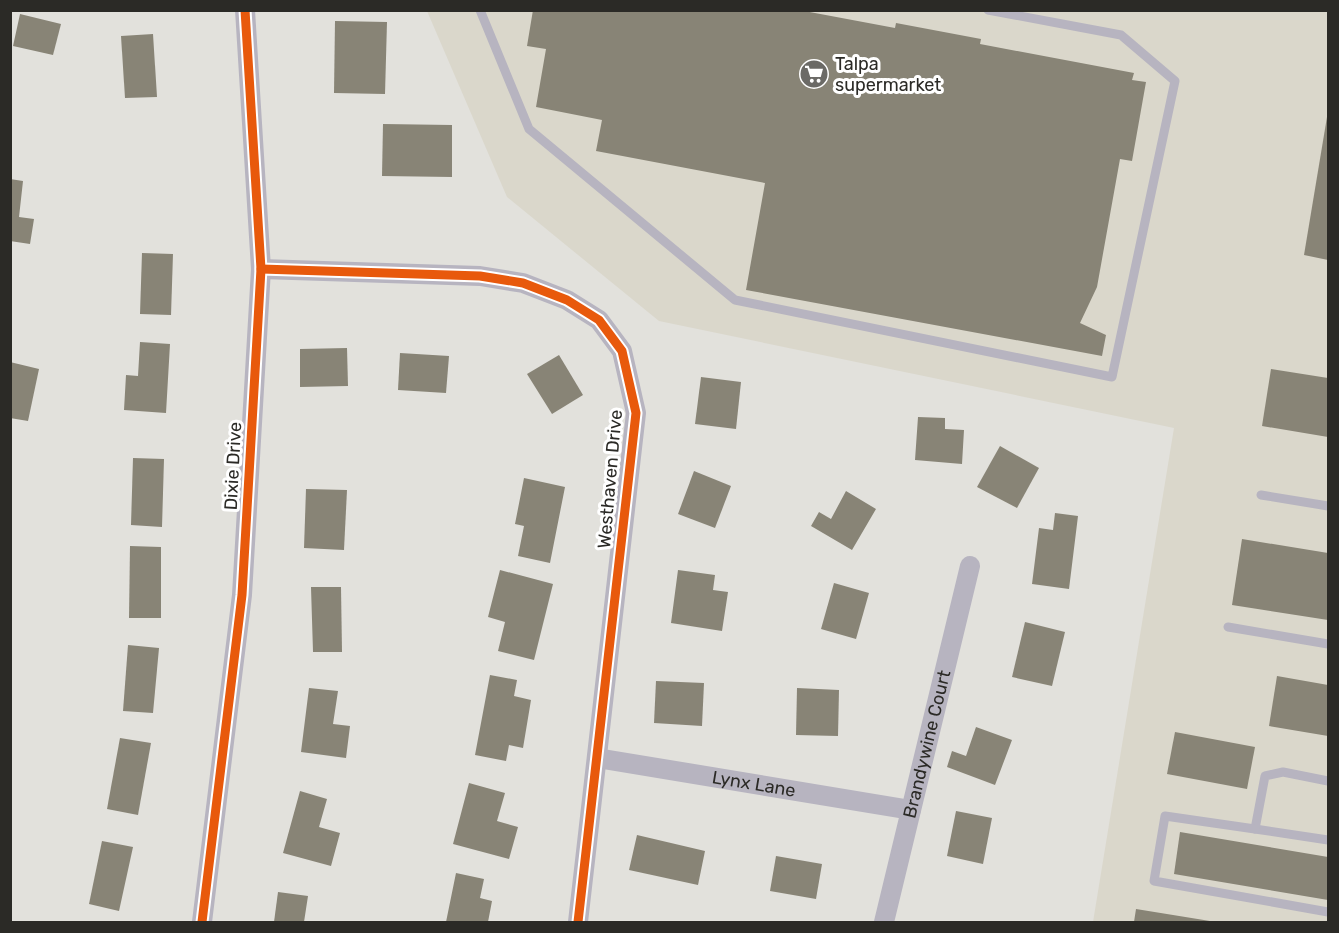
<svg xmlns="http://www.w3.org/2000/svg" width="1339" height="933" font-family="Rubik,sans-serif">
<rect width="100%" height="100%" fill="#e2e1dc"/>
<polygon fill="#dad7cb" points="427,11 1328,11 1328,922 1093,922 1174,428 659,321 507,197"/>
<g fill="#888476">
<polygon points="533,10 799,10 895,28 896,23 981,39 980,44 1134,73 1132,80 1146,82 1132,161 1120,159 1097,287 1080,323 1106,335 1102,356 746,290 765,183 596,151 602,120 536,107 546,49 527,46"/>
<polygon points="20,14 61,24 53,55 13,46"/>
<polygon points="335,21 387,22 385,94 334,93"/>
<polygon points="153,34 157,97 125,98 121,36"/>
<polygon points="1327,117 1328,118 1328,260 1304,255"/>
<polygon points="383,124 452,125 452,177 382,176"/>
<polygon points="10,179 23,181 19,217 34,219 30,244 10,241"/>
<polygon points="142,253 173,254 171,315 140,314"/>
<polygon points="140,342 170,344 166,413 124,410 126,375 138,376"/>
<polygon points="347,348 348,386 300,387 300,349"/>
<polygon points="400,353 449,356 446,393 398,390"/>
<polygon points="559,355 583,395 552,414 527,374"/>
<polygon points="10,362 39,369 28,421 10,418"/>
<polygon points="1271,369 1328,378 1328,437 1262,426"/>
<polygon points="701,377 741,382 736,429 695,424"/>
<polygon points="918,417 945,418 945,429 964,430 962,464 915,460"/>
<polygon points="1000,446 1039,468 1017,508 977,487"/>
<polygon points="133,458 164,459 162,527 131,525"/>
<polygon points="694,471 731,486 715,528 678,514"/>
<polygon points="524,478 565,487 550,563 518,556 524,526 515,524"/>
<polygon points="306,489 347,490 344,550 304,548"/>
<polygon points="846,491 876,509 852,550 811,526 819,512 831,519"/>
<polygon points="1055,513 1078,516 1069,589 1032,584 1039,528 1053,530"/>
<polygon points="1242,539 1328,553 1328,620 1232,605"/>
<polygon points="130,546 161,547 161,618 129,618"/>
<polygon points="500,570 553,584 534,660 498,651 505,622 488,617"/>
<polygon points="678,570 715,575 713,590 728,592 722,631 671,623"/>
<polygon points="834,583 869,593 856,639 821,629"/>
<polygon points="311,587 341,587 342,652 313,652"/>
<polygon points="1025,622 1065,632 1052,686 1012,677"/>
<polygon points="128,645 159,648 153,713 123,711"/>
<polygon points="490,675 517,680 514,696 531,700 523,748 509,745 506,761 475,755"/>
<polygon points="1277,676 1328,685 1328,736 1269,726"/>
<polygon points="656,681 704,683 702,726 654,723"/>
<polygon points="309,688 338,691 333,724 350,726 346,758 301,752"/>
<polygon points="797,688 839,690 838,736 796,735"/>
<polygon points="976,727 1012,740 995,785 947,767 952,751 966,756"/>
<polygon points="1175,732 1255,747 1247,789 1167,774"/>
<polygon points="120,738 151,743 138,815 107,809"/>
<polygon points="469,783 505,793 497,821 518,827 509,859 453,844"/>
<polygon points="300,791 327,799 319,827 340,833 331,866 283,853"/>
<polygon points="956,811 992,818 983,864 947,856"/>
<polygon points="1180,832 1328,857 1328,900 1174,874"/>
<polygon points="637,835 705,851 698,885 629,870"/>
<polygon points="102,841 133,847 119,911 89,904"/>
<polygon points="776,856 822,864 816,899 770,891"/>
<polygon points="456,873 484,879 480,898 492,901 488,922 446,922"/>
<polygon points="278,892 308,896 304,922 274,922"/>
<polygon points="1136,909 1210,921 1210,922 1134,922"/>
</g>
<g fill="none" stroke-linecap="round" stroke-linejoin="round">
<g stroke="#b7b4c0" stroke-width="9">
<polyline points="480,10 529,129 735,300 1112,377 1175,81 1121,35 988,10"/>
<polyline points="1261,495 1328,506"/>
<polyline points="1228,627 1328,644"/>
<polyline points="1328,781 1283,772 1265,776 1255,829 1328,840"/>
<polyline points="1255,829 1165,816 1154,881 1328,912"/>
</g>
<g stroke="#b7b4c0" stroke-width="20">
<polyline points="261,269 480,276 523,283 567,300 599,320 622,351 636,413 578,922"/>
<path id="s1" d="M597,758L911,810"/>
<polyline points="202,922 242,595 261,269 245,10"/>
<path id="s2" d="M884,922L970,566"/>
</g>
<g stroke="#fff" stroke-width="13">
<g id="cycleway">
<polyline points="261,269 480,276 523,283 567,300 599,320 622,351 636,413 578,922"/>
<polyline points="202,922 242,595 261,269 245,10"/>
</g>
</g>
<use href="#cycleway" stroke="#e8590c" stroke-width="9"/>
</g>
<defs>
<g id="supermarket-disc" transform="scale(1.5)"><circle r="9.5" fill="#6b6a66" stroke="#fff"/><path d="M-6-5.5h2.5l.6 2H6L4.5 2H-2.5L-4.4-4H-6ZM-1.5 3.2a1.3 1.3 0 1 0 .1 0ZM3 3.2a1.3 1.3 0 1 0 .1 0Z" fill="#fff"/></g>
</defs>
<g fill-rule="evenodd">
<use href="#supermarket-disc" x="814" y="74"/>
</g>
<g text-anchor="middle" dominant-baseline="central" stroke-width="6" stroke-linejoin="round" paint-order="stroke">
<g font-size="18" fill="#2b2a26" stroke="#fff" text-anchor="start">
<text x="835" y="64">Talpa<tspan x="835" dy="21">supermarket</tspan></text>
</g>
<g font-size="18" fill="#2b2a26" stroke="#fff">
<text transform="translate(233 466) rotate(-87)">Dixie Drive</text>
<text transform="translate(610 479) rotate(-85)">Westhaven Drive</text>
<text stroke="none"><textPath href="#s2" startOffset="183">Brandywine Court</textPath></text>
<text stroke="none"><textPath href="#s1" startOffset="159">Lynx Lane</textPath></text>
</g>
</g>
<rect width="1339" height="933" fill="none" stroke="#2b2a26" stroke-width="24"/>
</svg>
